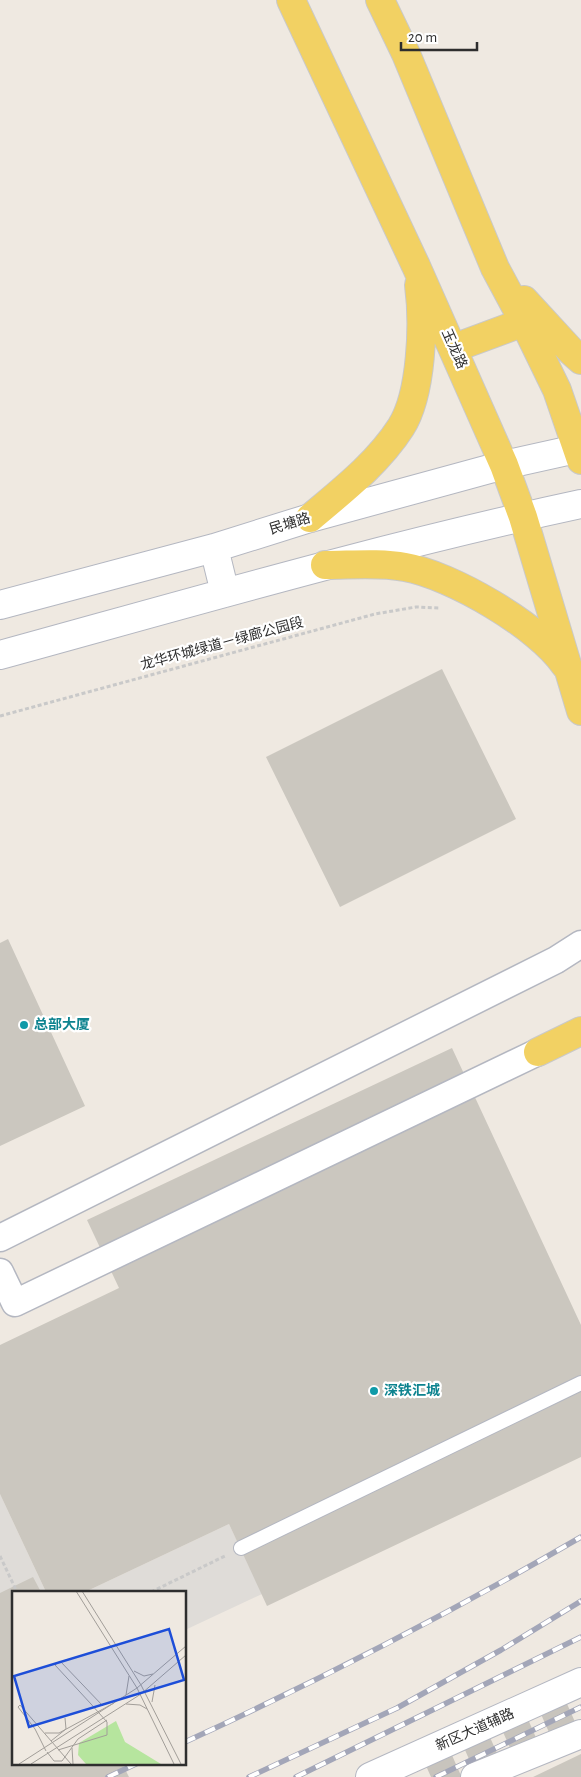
<svg xmlns="http://www.w3.org/2000/svg" width="581" height="1777" viewBox="0 0 581 1777" font-family="'Alegreya Sans','Noto Sans SC',sans-serif">
  <style>
    .plaza { fill: #dfdcd8 }
    .building { fill: #cbc7bf }
    .lines { fill: none; stroke-linecap: round; stroke-linejoin: round }
    .primary-tunnel { stroke: #c8c4bd; stroke-width: 28; stroke-dasharray: 28 14; stroke-linecap: butt }
    .lane-casing { stroke: #b4b7c1; stroke-width: 16 }
    .street-casing { stroke: #b4b7c1; stroke-width: 29 }
    .secondary-casing { stroke: #b4b7c1; stroke-width: 30 }
    .primary-casing { stroke: #c9c9c9; stroke-width: 30 }
    .path { stroke: #c9c9c9; stroke-width: 3; stroke-dasharray: 4 2.5; stroke-linecap: butt }
    .lane { stroke: #fff; stroke-width: 14 }
    .street { stroke: #fff; stroke-width: 26 }
    .secondary { stroke: #fff; stroke-width: 28 }
    .primary { stroke: #f2d163; stroke-width: 28 }
    .rail-casing { stroke: #a3a6b8; stroke-width: 5.5 }
    .rail { stroke: #fff; stroke-width: 4; stroke-dasharray: 11; stroke-linecap: butt }
    .culture-dot { fill: #0f9aa8; stroke: #fff; stroke-width: 2 }
    .labels { text-anchor: middle; dominant-baseline: central; stroke-width: 4.5; stroke-linejoin: round; paint-order: stroke }
    .street-label { font-size: 14px; fill: #2e2e2e; stroke: #fff }
    .culture-label { font-size: 14px; font-weight: bold; fill: #0d838f; stroke: #fff; text-anchor: start }
    .inset-road { fill: none; stroke: #a29e99; stroke-width: 1 }
    .view { fill: #1d4ed8; fill-opacity: 0.15; stroke: #1d4ed8; stroke-width: 2.5 }
    .inset-edge { fill: none; stroke: #2e2e2e; stroke-width: 2.5 }
  </style>
  <rect width="100%" height="100%" fill="#efe9e1"/>
  <!-- plaza -->
  <path class="plaza" d="M0 1494 46 1592H14L0 1718Z
    M229 1524 262 1594 185 1630V1592H85Z"/>
  <!-- building -->
  <path class="building" d="M442 669 516 819 340 907 266 757Z
    M8 939 85 1106 0 1146V943Z
    M452 1048 581 1325V1457L267 1606 229 1524 85 1592H46L0 1494V1345L119 1288 87 1220Z
    M33 1577 41 1592H14V1763H122L129 1777H0V1593Z
    M581 1754V1777H533Z"/>
  <g class="lines">
    <!-- primary-tunnel -->
    <path class="primary-tunnel" d="M431 1777 581 1711"/>
    <!-- lane casing -->
    <g class="lane-casing">
      <path id="lane" d="M241 1548 581 1383"/>
    </g>
    <!-- street casing -->
    <g class="street-casing">
      <path id="street" d="M0 1238 556 960 581 944
        M0 1272 15 1303 538 1052"/>
    </g>
    <!-- secondary casing -->
    <g class="secondary-casing">
      <path id="secondary" d="M214 548 225 593
        M0 605 214 548 310 518 504 465 581 448
        M0 655C193 602 385 546 581 504
        M370 1777 581 1682
        M475 1777 581 1734"/>
    </g>
    <!-- primary casing -->
    <g class="primary-casing">
      <path id="primary" d="M291 0 416 266 504 465 523 517 581 711
        M380 0 406 54 495 268 524 322 557 390 581 460
        M524 300 572 352 581 360
        M454 348 524 322
        M310 518C342 491 378 463 401 427 422 394 424 323 419 285
        M325 565C351 565 379 562 405 567 451 575 539 626 565 665
        M538 1052 581 1031"/>
    </g>
    <!-- path -->
    <path class="path" d="M0 716 375 614 416 607 440 608
      M0 1556 17 1592
      M151 1592 225 1556"/>
    <!-- lane -->
    <use href="#lane" class="lane"/>
    <!-- street -->
    <use href="#street" class="street"/>
    <!-- secondary -->
    <use href="#secondary" class="secondary"/>
    <!-- primary -->
    <use href="#primary" class="primary"/>
    <!-- rail casing -->
    <g class="rail-casing">
      <path id="rail" d="M185 1742C320 1680 452 1612 581 1537
        M108 1777 138 1763
        M249 1777 397 1708 501 1650 581 1601
        M296 1777 581 1637
        M436 1777 581 1707"/>
    </g>
    <!-- rail -->
    <use href="#rail" class="rail"/>
  </g>
  <!-- markers -->
  <g class="culture-dot">
    <circle cx="24" cy="1025" r="5"/>
    <circle cx="374" cy="1391" r="5"/>
  </g>
  <g class="labels">
    <!-- street labels -->
    <g class="street-label">
      <text transform="translate(454 349) rotate(66)">玉龙路</text>
      <text transform="translate(290 524) rotate(-17)">民塘路</text>
      <text transform="translate(222 644) rotate(-15)">龙华环城绿道－绿廊公园段</text>
      <text transform="translate(475 1730) rotate(-24)">新区大道辅路</text>
    </g>
    <!-- culture labels -->
    <g class="culture-label">
      <text x="34" y="1025">总部大厦</text>
      <text x="384" y="1391">深铁汇城</text>
    </g>
  </g>
  <!-- overview -->
  <g transform="translate(12 1591)">
    <rect width="174" height="174" fill="#efe9e1"/>
    <path d="M104 130 113 151 149 173H74L66 164 67 152Z" fill="#b6e59e"/>
    <path class="inset-road" d="M64 0 125 97 162 173M70 0 129 94 169 173M122 80 132 85 141 83M114 104 117 85M140 111 143 94M79 113 43 74 48 70 91 115M114 113 128 114 135 118M8 114 59 173M8 114 6 116 23 138 34 160M33 142H47L102 112M39 150 54 138 53 127M60 157 61 173M46 159 95 144V131L79 113M35 161 42 170H50L66 148 95 129M7 173 125 97 174 55M19 173 129 103 174 64"/>
    <path class="view" d="M157 38 172 89 17 136 2 85Z"/>
    <rect width="174" height="174" class="inset-edge"/>
  </g>
  <!-- scale -->
  <path d="M401 42v8h76v-8" fill="none" stroke="#2e2e2e" stroke-width="2.5"/>
  <text x="408" y="42" font-size="15" fill="#2e2e2e" stroke="#ffffff" stroke-width="4" paint-order="stroke">20 m</text>
</svg>
